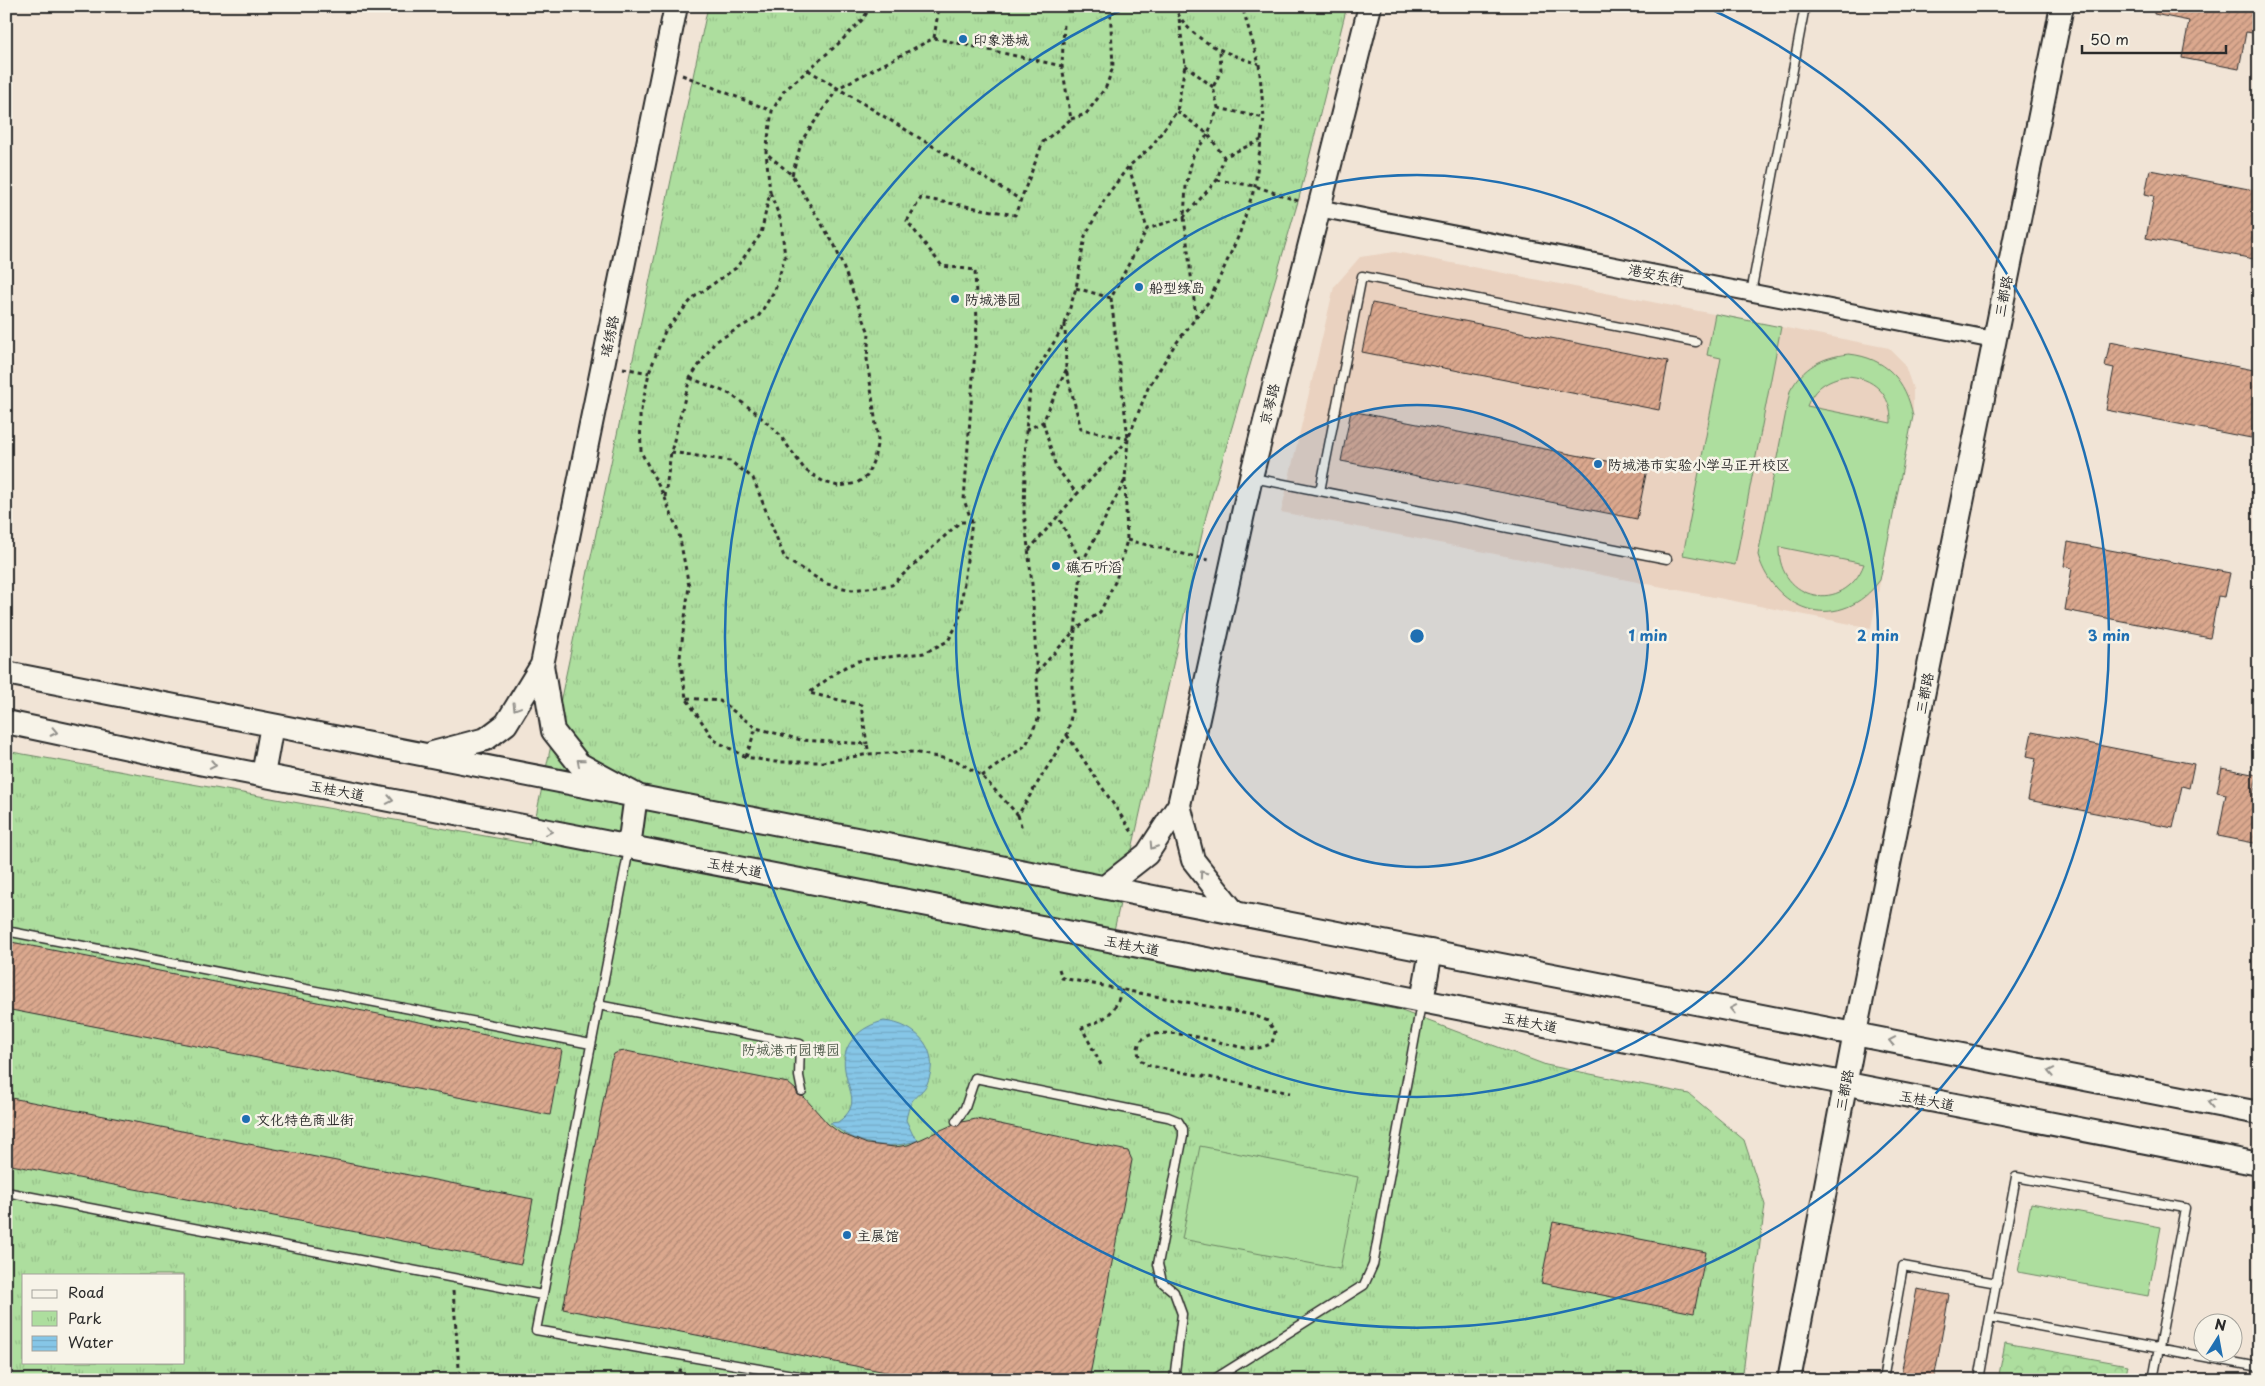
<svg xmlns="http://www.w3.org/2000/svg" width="2265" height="1386" viewBox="0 0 2265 1386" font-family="'Playpen Sans','LXGW WenKai TC',sans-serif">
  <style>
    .built { fill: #ead2c0 }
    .forest { fill: url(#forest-crowns); stroke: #6c8464 }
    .park { fill: url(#park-tufts); stroke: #6c8464; fill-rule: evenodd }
    .pitch { fill: #adde9e; stroke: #6c8464; fill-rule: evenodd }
    .water { fill: url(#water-rules); stroke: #62889c }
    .building { fill: url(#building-hatch); stroke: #2b2b2b }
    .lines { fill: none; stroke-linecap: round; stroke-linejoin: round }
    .lane-casing { stroke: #2b2b2b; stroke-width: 11 }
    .street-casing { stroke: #2b2b2b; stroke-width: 20 }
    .secondary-casing { stroke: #2b2b2b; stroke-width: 26 }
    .path { stroke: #2b2b2b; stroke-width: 3; stroke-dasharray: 4 4; stroke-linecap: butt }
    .lane { stroke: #f7f3e8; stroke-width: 8 }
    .street { stroke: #f7f3e8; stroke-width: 16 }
    .secondary { stroke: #f7f3e8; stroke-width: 22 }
    .oneway { stroke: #918f8a }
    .ring { fill: none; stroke: #1f6fb2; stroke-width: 2.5 }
    .poi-dot { fill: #1f6fb2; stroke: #f7f3e8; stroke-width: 2 }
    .labels { text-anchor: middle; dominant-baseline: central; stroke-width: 5; stroke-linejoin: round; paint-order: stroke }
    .poi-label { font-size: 14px; fill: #2b2b2b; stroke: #f7f3e8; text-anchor: start }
    .street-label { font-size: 14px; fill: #2b2b2b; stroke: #f7f3e8 }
    .park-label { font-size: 14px; fill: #4c5848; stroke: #f7f3e8 }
    .centre { fill: #1f6fb2; stroke: #f7f3e8; stroke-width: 2.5 }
    .ring-label { font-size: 15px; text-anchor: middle; font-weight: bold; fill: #1f6fb2; stroke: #f7f3e8; stroke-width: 5; stroke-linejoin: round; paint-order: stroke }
  </style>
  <defs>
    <pattern id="forest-crowns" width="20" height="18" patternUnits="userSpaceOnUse" patternTransform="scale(1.25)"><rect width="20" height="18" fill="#adde9e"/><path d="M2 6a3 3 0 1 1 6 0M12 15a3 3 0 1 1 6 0" fill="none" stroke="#95bf88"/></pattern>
    <pattern id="park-tufts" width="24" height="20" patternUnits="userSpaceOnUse" patternTransform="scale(1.25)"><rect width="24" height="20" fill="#adde9e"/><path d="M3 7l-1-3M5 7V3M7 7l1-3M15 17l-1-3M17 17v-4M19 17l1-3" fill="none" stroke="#95bf88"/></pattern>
    <pattern id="water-rules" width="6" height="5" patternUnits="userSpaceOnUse" patternTransform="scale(1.25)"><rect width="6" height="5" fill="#86c6e7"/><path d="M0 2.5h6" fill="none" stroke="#74aac6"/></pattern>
    <pattern id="building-hatch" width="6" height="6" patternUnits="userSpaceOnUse" patternTransform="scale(1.25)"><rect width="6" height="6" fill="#dba88e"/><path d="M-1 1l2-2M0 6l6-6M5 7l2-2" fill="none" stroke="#b28974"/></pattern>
  </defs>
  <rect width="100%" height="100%" fill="#f1e4d6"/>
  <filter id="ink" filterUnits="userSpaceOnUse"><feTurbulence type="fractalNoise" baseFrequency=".02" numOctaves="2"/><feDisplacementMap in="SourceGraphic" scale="10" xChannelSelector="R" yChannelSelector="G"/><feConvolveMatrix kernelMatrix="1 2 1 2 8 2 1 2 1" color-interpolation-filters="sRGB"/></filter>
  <g filter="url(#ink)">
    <!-- built -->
    <path class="built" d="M1395 252 1889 348 1904 363 1913 389V416L1871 628 1281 512 1334 287 1360 257Z"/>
    <!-- forest -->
    <path class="forest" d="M2005 1343 2128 1365 2125 1380H1998Z"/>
    <!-- park -->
    <path class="park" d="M708 6H1347L1299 198 1206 516 1109 953 1399 1010 1546 1065 1689 1094 1744 1140 1765 1205 1742 1380H6V751L530 844ZM24 1275H184V1362H24Z"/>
    <!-- pitch -->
    <path class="pitch" d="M1715 314 1781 327 1735 565 1683 555 1721 358 1707 355Z
      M1849 354C1886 358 1906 380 1913 416L1880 580C1842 633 1776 615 1758 555L1790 391C1803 367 1822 357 1849 354ZM1846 376C1873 377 1892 394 1891 423L1807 406C1814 388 1827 379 1846 376ZM1779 547H1780L1864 564C1845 615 1778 601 1779 547Z
      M1200 1146 1358 1177 1340 1269 1182 1239Z
      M2031 1203 2161 1227 2148 1296 2018 1272Z"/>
    <!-- water -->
    <path class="water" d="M884 1021C916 1024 942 1050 927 1084 924 1091 916 1095 912 1101 909 1107 907 1114 906 1120L913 1135 919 1140C886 1151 857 1145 830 1123L838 1122C862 1105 848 1092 845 1070 840 1044 861 1026 884 1021Z"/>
    <!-- building -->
    <path class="building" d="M2154 6H2259V34L2246 32 2239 69 2182 58 2189 21 2154 14Z
      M2150 170 2259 191V260L2146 238 2154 196 2145 194Z
      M1372 303 1668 361 1659 410 1362 352Z
      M2110 342 2259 371V399L2251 438 2106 410 2114 368 2105 366Z
      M1351 411 1647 469 1637 519 1341 461Z
      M2068 542 2230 573 2225 597 2218 596 2210 638 2065 610 2072 568 2064 566Z
      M2032 732 2194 764 2189 788 2182 786 2173 828 2028 800 2036 758 2027 756Z
      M2222 768 2257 775 2253 796 2259 797V844L2218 836 2226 794 2217 792Z
      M6 941 562 1050 550 1115 6 1009Z
      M626 1051 788 1083 796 1090 798 1095 804 1097 828 1124 840 1133 867 1144 895 1147 908 1145 952 1125 958 1126 962 1122 976 1119 1128 1151 1132 1160 1089 1380H927L563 1309 611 1061 614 1054 618 1052Z
      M6 1097 533 1199 521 1264 6 1164Z
      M1553 1222 1706 1252 1694 1313 1541 1283Z
      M1917 1289 1949 1295 1934 1380H1900Z"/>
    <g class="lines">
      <!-- lane casing -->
      <g class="lane-casing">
        <path id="lane" d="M1751 293 1805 6
          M1253 478 1667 559
          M1320 491 1362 276 1696 342
          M629 849 536 1330 822 1380
          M6 931 591 1044
          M598 1005 800 1044 799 1076 802 1091
          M956 1121 965 1108 975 1078 1168 1117 1178 1121 1183 1129V1136L1158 1264 1162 1282 1174 1292 1182 1314 1174 1380
          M6 1192 542 1295
          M1213 1380 1364 1285 1373 1265 1421 1004
          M1883 1380 1903 1266 1997 1283
          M1979 1380 1990 1317
          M2153 1380 2185 1208 2016 1177 1990 1317 2259 1367"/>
      </g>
      <!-- street casing -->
      <g class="street-casing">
        <path id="street" d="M1318 208 1994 340"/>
      </g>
      <!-- secondary casing -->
      <g class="secondary-casing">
        <path id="secondary" d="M542 665 553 731 579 764 636 795 629 847
          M6 673 2259 1113
          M6 722 199 763 2259 1164
          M433 753 486 739 506 724 542 665 676 6
          M263 775 272 725
          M1179 805 1193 860 1234 912
          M1105 887 1147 854 1179 805 1251 477 1370 6
          M1422 1001 1431 951
          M1789 1380 1855 1033 2062 6"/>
      </g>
      <!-- path -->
      <path class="path" d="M871 6 863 19 838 44 784 91 772 111 766 152 770 192 761 234 736 268 693 298 665 331 649 373 640 415 641 452 665 498 679 534 689 586 680 657 686 698 714 740 746 757 775 762H823L869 754 913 752 957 761 982 776 1018 815 1067 735 1072 712V659L1075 630 1100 612 1116 580 1127 540 1125 479 1128 439 1148 388 1174 346 1209 301 1239 235 1255 186 1264 118 1259 64 1242 6
        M1174 6C1189 41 1225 53 1259 64
        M934 38 1062 66
        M1185 65 1213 87
        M808 70 1021 200
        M682 75 772 111
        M1218 108 1264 118
        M1177 111 1208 134 1224 157 1261 140
        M1071 119 1086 114 1106 87 1113 67 1110 6
        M1129 167 1147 229
        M792 175 802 140 838 88 934 38 939 6
        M1217 180 1255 186 1301 202
        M1076 288 1111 298 1147 229 1184 217 1217 180 1224 157
        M1111 298 1128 438
        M1196 317 1184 217 1186 186 1193 156 1208 134 1218 108 1213 87 1221 71 1220 51
        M1065 324 1066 370 1081 429 1128 439
        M623 368 649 373
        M690 378 730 394 754 411 779 434 805 470 824 482 838 486 847 485 857 483 867 476 874 459 878 440 867 359 869 333 835 246 792 175 766 153
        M1043 422 1056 467 1077 494 1128 440
        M1026 430 1043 422 1066 370
        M671 452 730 461 753 478 785 559 827 584 852 590 892 585 960 522H972L959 621 948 641 924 653 861 660 841 669 809 693 861 705 867 744
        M665 497 671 452 690 378 715 342 758 317 775 290 785 257 781 221 770 192
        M972 522 964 500 977 323 975 270 942 266 907 221 921 198 1015 215 1043 142 1071 119 1062 66 1064 23
        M1127 540 1212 561
        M1029 550 1077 494
        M1082 563 1125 480
        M1037 672 1075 630 1082 564 1058 516
        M687 698 720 701 756 728 801 740 867 744 869 754
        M1067 735 1134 835
        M746 757 756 728
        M982 776 1026 745 1039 717 1032 584 1024 512 1026 430 1031 380 1065 324 1076 288 1085 236 1106 197 1128 167 1151 147 1177 111 1185 65 1179 18
        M1018 815 1022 829
        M1059 969 1062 978 1253 1015 1268 1021 1275 1032 1272 1043C1263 1048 1256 1049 1246 1048 1227 1046 1141 1015 1138 1049 1138 1057 1141 1061 1146 1065L1290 1093
        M1101 1065 1082 1028C1106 1019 1115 1014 1122 989
        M453 1291 460 1380
        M677 1380 681 1368"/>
      <!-- lane -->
      <use href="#lane" class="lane"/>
      <!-- street -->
      <use href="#street" class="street"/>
      <!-- secondary -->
      <use href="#secondary" class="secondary"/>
    </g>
    <!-- one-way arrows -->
    <defs><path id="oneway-chevron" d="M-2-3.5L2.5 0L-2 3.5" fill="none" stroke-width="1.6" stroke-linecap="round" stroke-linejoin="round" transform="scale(1.25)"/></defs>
    <g class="oneway">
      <use href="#oneway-chevron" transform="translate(516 707) rotate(121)"/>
      <use href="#oneway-chevron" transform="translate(54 732) rotate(12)"/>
      <use href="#oneway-chevron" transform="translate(580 762) rotate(-139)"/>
      <use href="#oneway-chevron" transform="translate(213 765) rotate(11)"/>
      <use href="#oneway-chevron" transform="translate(390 800) rotate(11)"/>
      <use href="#oneway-chevron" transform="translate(549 831) rotate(11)"/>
      <use href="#oneway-chevron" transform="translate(1153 846) rotate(123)"/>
      <use href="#oneway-chevron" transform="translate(1203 874) rotate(-126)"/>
      <use href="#oneway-chevron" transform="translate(1733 1009) rotate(-169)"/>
      <use href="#oneway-chevron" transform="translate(1892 1041) rotate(-169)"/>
      <use href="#oneway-chevron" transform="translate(2051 1072) rotate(-169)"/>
      <use href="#oneway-chevron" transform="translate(2211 1103) rotate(-169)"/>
    </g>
  </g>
  <!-- distance rings -->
  <circle cx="1417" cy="636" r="231" fill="#1f6fb2" fill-opacity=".12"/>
  <g class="ring">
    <circle cx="1417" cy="636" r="231"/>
    <circle cx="1417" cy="636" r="461"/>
    <path d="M1704 6A692 692 0 1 1 1130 6"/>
  </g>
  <!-- markers -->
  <g class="poi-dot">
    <circle cx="963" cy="39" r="5"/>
    <circle cx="1139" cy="287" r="5"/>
    <circle cx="955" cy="299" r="5"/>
    <circle cx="1598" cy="464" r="5"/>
    <circle cx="1056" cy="566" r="5"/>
    <circle cx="246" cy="1119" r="5"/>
    <circle cx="847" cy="1235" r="5"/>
  </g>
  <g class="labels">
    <!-- poi labels -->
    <g class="poi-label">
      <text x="973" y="39">印象港城</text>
      <text x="1149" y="287">船型绿岛</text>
      <text x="965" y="299">防城港园</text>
      <text x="1608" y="464">防城港市实验小学马正开校区</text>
      <text x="1066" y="566">礁石听滔</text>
      <text x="256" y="1119">文化特色商业街</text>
      <text x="857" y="1235">主展馆</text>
    </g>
    <!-- street labels -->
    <g class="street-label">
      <text transform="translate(1656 274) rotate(11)">港安东街</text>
      <text transform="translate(2003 296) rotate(-79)">三都路</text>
      <text transform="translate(609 336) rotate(-78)">瑶绣路</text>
      <text transform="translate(1269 404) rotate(-76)">京琴路</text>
      <text transform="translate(1924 693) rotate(-79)">三都路</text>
      <text transform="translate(337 790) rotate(11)">玉桂大道</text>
      <text transform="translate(735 867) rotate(11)">玉桂大道</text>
      <text transform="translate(1132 945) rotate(11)">玉桂大道</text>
      <text transform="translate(1530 1022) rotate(11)">玉桂大道</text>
      <text transform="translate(1844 1090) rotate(-79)">三都路</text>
      <text transform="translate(1927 1100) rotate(11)">玉桂大道</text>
    </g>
    <!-- park labels -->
    <g class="park-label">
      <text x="791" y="1049">防城港市园博园</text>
    </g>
  </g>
  <circle cx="1417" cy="636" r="8" class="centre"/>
  <g class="ring-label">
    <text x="1648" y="641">1 min</text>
    <text x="1878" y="641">2 min</text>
    <text x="2109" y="641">3 min</text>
  </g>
  <!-- margin -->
  <rect width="2265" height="1386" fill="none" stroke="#f7f3e8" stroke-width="25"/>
  <rect x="12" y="12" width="2240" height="1361" fill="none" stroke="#2b2b2b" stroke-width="2" filter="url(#ink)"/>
  <!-- legend -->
  <rect x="22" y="1274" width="162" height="90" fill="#f7f3e8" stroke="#a5a39c"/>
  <rect x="32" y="1290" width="25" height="8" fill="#f7f3e8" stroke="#a5a39c"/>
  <text x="68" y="1298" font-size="15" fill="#2b2b2b">Road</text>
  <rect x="32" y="1311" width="25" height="15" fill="url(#park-tufts)" stroke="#a5a39c"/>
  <text x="68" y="1324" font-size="15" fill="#2b2b2b">Park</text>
  <rect x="32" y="1336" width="25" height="15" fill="url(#water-rules)" stroke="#a5a39c"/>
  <text x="68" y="1348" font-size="15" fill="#2b2b2b">Water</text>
  <!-- north arrow -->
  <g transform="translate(2218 1338) rotate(11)"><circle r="24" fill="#f7f3e8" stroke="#a5a39c"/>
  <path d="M0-4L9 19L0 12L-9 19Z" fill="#1f6fb2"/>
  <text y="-8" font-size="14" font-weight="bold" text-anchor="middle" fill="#2b2b2b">N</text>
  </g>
  <!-- scale -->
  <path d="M2082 45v8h144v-8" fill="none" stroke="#2b2b2b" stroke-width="2.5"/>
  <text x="2090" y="45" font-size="15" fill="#2b2b2b" stroke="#f7f3e8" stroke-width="4" paint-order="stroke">50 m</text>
</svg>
